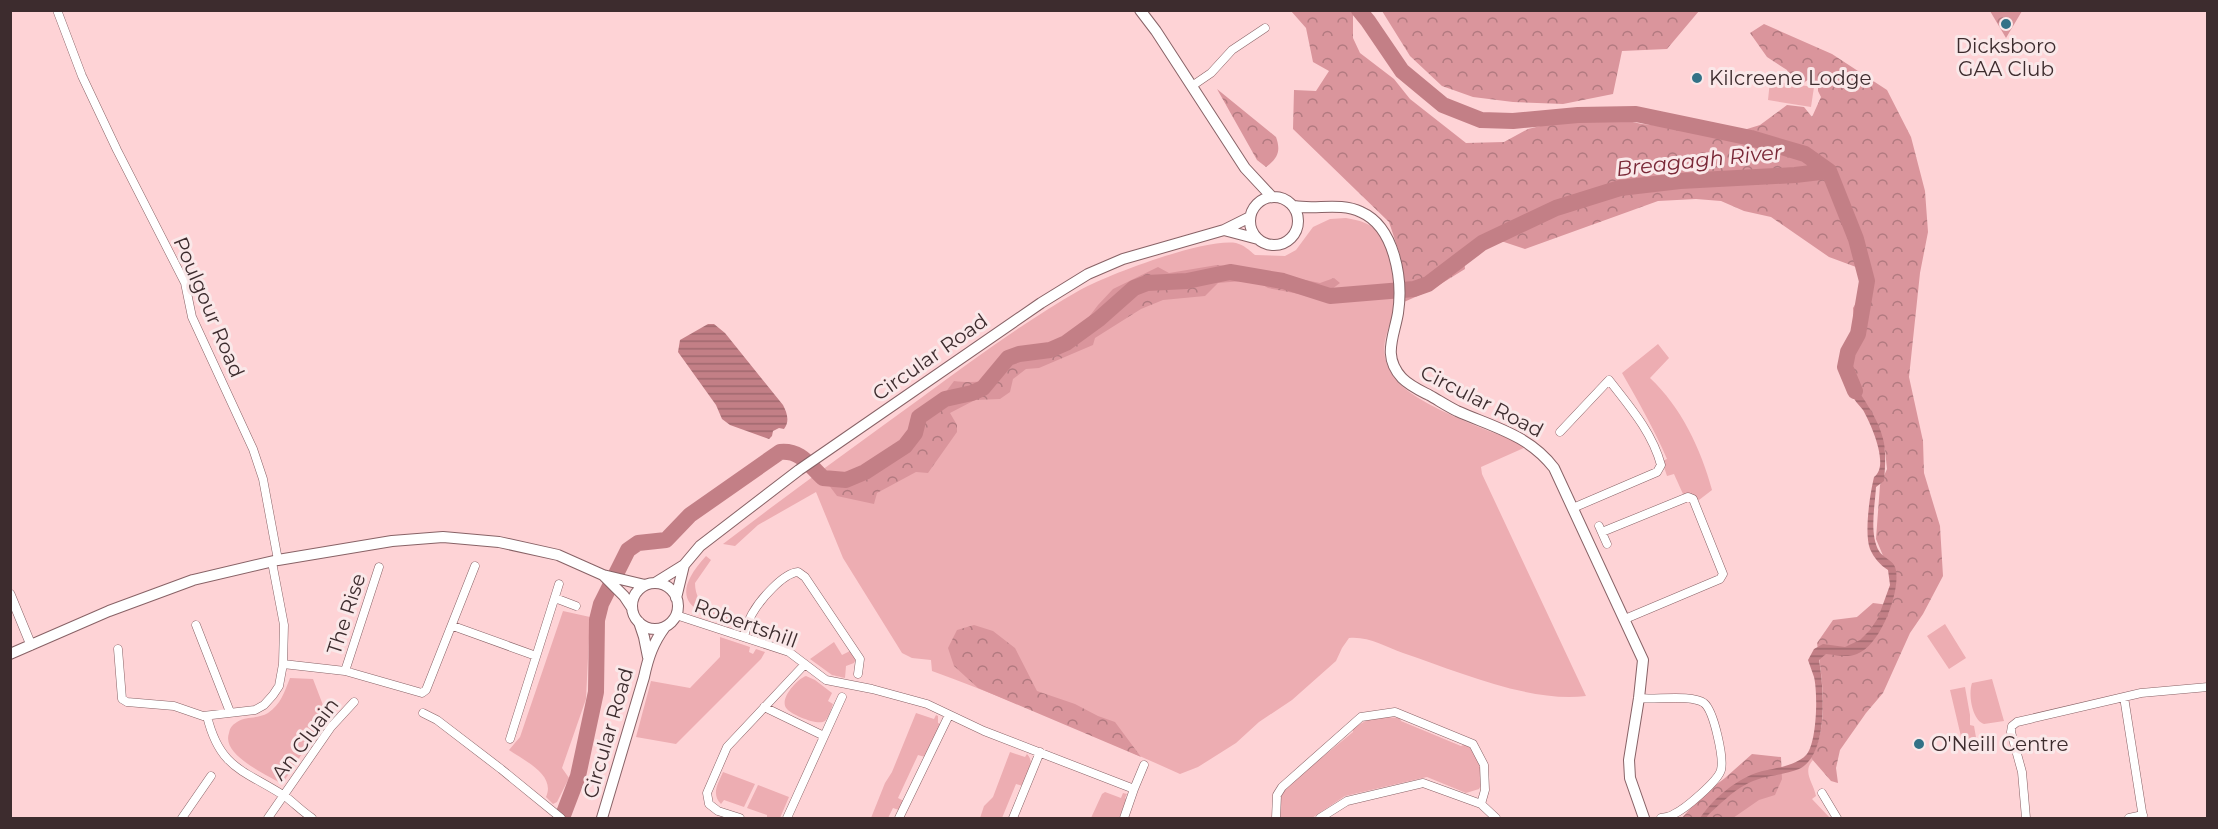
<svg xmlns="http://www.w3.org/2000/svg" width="2218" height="829" viewBox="0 0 2218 829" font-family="Montserrat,sans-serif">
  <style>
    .green { fill: #edadb2 }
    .forest { fill: url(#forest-crowns) }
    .water { fill: url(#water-rules) }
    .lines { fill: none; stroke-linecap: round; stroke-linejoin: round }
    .river { stroke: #c37f86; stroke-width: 16 }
    .minor-casing { stroke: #886266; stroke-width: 9 }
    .tertiary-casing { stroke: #886266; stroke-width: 10 }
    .secondary-casing { stroke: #886266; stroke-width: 12 }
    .minor { stroke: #fff; stroke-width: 8 }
    .tertiary { stroke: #fff; stroke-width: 9 }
    .secondary { stroke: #fff; stroke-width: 10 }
    .poi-dot { fill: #337287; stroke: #fae8e9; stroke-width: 2 }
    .labels { text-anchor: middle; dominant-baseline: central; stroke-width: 6; stroke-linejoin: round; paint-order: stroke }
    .poi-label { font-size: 20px; fill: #3d2c2e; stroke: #fae8e9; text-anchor: start }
    .street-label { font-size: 20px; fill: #3d2c2e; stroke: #fae8e9 }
    .water-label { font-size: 21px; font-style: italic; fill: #7a2837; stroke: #fae8e9 }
  </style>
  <defs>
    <pattern id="forest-crowns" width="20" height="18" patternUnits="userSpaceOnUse" patternTransform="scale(1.5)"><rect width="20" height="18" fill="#da959c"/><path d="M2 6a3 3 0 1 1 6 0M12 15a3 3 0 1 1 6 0" fill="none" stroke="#b27a80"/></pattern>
    <pattern id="water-rules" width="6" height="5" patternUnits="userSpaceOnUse" patternTransform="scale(1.5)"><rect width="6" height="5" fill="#c37f86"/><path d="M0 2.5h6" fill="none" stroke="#a0686e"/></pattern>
  </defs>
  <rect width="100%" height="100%" fill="#fed3d6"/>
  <!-- green -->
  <path class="green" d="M1770 81 1814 87 1811 107 1768 100Z
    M1346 218C1378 223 1385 235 1392 266 1394 277 1396 291 1395 302 1392 331 1373 346 1394 377 1412 405 1496 433 1528 446L1481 467 1482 474 1586 696C1529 703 1457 671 1403 653 1386 647 1368 636 1349 638L1342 648 1336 661 1292 700 1259 722 1236 743 1198 767 1180 774C1098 737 1016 702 932 671L931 660 912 658 902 653 843 558 816 492 758 525 735 546 723 544C788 494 855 446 921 398 973 360 1024 322 1080 290 1109 274 1205 238 1236 243 1244 245 1249 250 1255 255L1285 256 1296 250 1313 227 1330 219Z
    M1658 344 1669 358 1650 378C1681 407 1701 449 1712 490L1699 500 1683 494 1674 474 1667 476 1662 461 1667 459C1654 429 1638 401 1622 373Z
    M706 556 711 560 695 583C695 610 720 614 741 622L736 626C692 612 666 600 706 556Z
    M563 611 590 617 586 699 562 768 569 778 557 802 553 804 546 797C556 775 525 761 509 750L520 737Z
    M1945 624 1966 658 1949 669 1927 636Z
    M720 637 750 647 749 652 753 654 756 649 765 652 761 659 676 744 636 737 651 681 690 688 720 657Z
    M834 642 842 655 850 651 856 659 854 663 846 666 845 678 832 675 810 659Z
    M806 676 815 680 832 693 828 701 833 704C831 709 829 717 825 721 818 726 792 715 787 709 778 700 797 679 806 676Z
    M290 678 313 679 326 713 325 719 282 784C266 774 221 755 229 733 230 728 232 725 237 722 246 716 258 719 268 713 281 704 284 693 290 678Z
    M1992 679 2004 721 1984 724C1972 720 1968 694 1972 683Z
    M1965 687 1970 715V725L1974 726 1977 743 1963 745 1950 690Z
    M916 713 934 719 936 715 938 716V723L941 724 925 757 918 755 898 798 904 801 899 810 893 808 888 818H871L885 783 892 772Z
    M1384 717 1400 718 1401 721 1461 746 1466 744C1477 754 1488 775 1479 789L1466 793 1427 777 1345 796 1312 818H1277L1280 799 1287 786 1353 732V728L1369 719Z
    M1010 752 1025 757 1027 754C1036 763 1027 775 1023 786L1016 784 1002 818H980L984 806 993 797Z
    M1811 758 1813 760C1802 772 1813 782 1816 796L1812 799 1830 818H1706L1769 776 1801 768Z
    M723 772 755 784 744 807 724 800 721 804C711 794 718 784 723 772Z
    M758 785 789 797 780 818H767V815L747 808Z
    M1105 792 1121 798 1123 793 1127 794 1125 798 1127 799 1119 818H1091L1102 794Z"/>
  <!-- forest -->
  <path class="forest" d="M1291 11H1353V38L1360 53 1394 79 1410 99 1466 143 1504 142 1528 129 1561 121 1618 119 1642 124 1734 133 1760 125 1787 105 1804 107 1812 117 1821 97 1818 91V84L1810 83 1809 79 1802 84 1793 83 1787 70 1767 57 1750 33 1764 24 1832 54 1887 90 1911 137 1925 191 1928 232 1920 273 1909 377 1923 441 1924 473 1940 526 1943 576 1923 614 1910 633 1883 693 1866 713 1840 750 1836 768 1838 783 1831 781 1811 758C1830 725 1822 679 1817 643L1833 620 1857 617 1873 603 1889 605 1896 573 1884 558 1876 539 1880 485 1887 469 1885 450 1870 416 1854 390 1847 365 1854 335 1853 308 1868 283 1856 267 1829 257 1771 217 1744 211 1721 201 1696 199 1658 201 1525 249 1504 242 1479 239 1464 257 1465 269 1431 290 1404 302 1400 255 1389 222 1293 129 1294 90 1316 91 1329 71 1313 62 1306 28Z
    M1382 11H1699L1667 49 1622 51 1613 94 1563 104 1513 102 1473 97 1442 86 1410 56Z
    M1990 11H2022L2006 38Z
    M1217 89 1276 137C1281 151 1278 158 1266 167L1257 160Z
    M1217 265 1256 270 1320 283 1334 278 1340 283 1320 298 1268 288 1255 280 1218 283 1205 296 1163 300 1141 309 1095 338 1093 345 1039 368 1026 369 1013 379 1010 392 1000 399 975 400 950 413 957 425V432L928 473 916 472 877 493 874 504 837 496 828 484 857 479 894 457 917 437 930 413 954 381C968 383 981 381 995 382L1016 351 1021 349 1056 354 1076 342 1082 326 1098 305 1113 289 1158 267 1169 273Z
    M974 625 993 631 1015 648 1037 691 1075 704 1098 716 1115 722 1141 757 978 688 954 666 948 648 957 630Z
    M1752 754 1781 757 1782 779 1775 795 1759 800 1733 818H1682L1700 797 1725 778Z"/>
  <!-- water -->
  <path class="water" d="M708 324H714L725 333 783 405C787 413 790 421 784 429L779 428 773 431 772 436 769 439 730 425 722 419 716 405 678 352 680 340Z
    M1843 371H1847C1859 395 1879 416 1884 443 1886 455 1885 470 1884 481L1876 487C1875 506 1869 534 1879 551 1884 559 1895 560 1896 571 1900 593 1880 646 1857 654 1846 658 1837 655 1826 654L1819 660C1824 688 1829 755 1799 769 1782 776 1761 775 1745 785 1732 792 1720 804 1709 814L1706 818H1700C1713 799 1734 781 1756 773 1772 768 1796 767 1807 754 1817 741 1818 693 1814 677 1812 671 1810 666 1808 660L1814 649 1823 644 1845 647 1860 640 1870 630 1878 618 1890 585 1888 570C1880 565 1874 558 1870 549 1864 533 1870 494 1874 477 1890 466 1871 424 1863 410 1859 405 1854 400 1851 394 1848 388 1846 379 1843 371Z"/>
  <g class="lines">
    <!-- river -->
    <path class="river" d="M1359 10 1368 21 1402 71 1443 105 1481 120 1513 121 1578 115 1636 114 1751 138 1805 154 1829 171 1856 239 1867 281 1858 334 1848 352 1845 367 1855 391
      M562 818 578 776 596 692 597 620 601 604 628 550 638 543 666 540 690 515 780 452C801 450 809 465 823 478L846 480 865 472 905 446 915 433 919 417 945 399 972 393 983 388 1008 358 1019 354 1050 350 1066 343 1099 319 1134 288 1147 283 1187 281 1230 272 1283 281 1330 296 1414 289 1428 284 1482 243 1556 208 1620 188 1680 181 1795 175 1829 171"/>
    <!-- minor casing -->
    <g class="minor-casing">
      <path id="minor" d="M57 10 82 76 117 150 185 283 192 317 253 449 263 479 278 560
        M1192 86 1211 73 1232 50 1265 28
        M1560 432 1609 380C1630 407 1652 432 1661 465L1657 472 1573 508
        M1599 526 1607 544
        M1602 532 1688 497 1693 499 1723 574 1720 579 1625 619
        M272 562 284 625 283 664 345 671 422 693 426 690 475 566
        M555 598 576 606
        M676 615 789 652 826 680 872 689 927 704 984 731 1134 789 1124 818
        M196 625 230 712
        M453 626 536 656
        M744 637C746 629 748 621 752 614 760 600 783 573 798 572L805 577 860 659 858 674
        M118 649 122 699 127 702 174 706 203 716 255 710 264 705 273 695 279 686 283 664
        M345 671 379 567
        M2124 697 2143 818
        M1639 698C1655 700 1692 694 1704 703 1714 711 1724 758 1721 770 1718 781 1685 809 1674 814 1670 817 1666 817 1661 818
        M764 707 824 736
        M423 713 437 720 501 769 561 818
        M207 716C220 770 245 770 286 797 295 804 303 812 312 818
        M510 739 559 584
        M1134 789 1144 765
        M1822 793 1837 818
        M1481 804 1496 818
        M182 818 211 776
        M268 818 331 727 354 702
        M740 818 718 811 709 804 707 793 727 747 805 664
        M787 818 842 697
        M899 818 949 715
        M1013 818 1040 752
        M1276 818 1277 795 1282 787 1361 717 1395 712 1473 744 1484 765 1485 790 1481 804 1423 783 1347 801 1320 818
        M2026 818 2022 772 2011 732 2012 726 2017 722 2141 693 2208 687
        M2129 818 2143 815"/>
    </g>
    <!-- tertiary casing -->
    <g class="tertiary-casing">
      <path id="tertiary" d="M10 594 31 645"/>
    </g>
    <!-- secondary casing -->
    <g class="secondary-casing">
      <path id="secondary" d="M1140 10 1156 31 1245 168 1272 197
        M1250 221a24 24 0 1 1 48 0a24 24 0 1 1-48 0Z
        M1294 206C1316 210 1340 202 1361 212 1395 227 1403 280 1398 313 1394 337 1382 356 1402 378 1410 386 1419 390 1429 395 1438 400 1447 406 1457 411 1493 427 1529 435 1554 468L1643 660 1639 698 1629 760 1630 778 1644 818
        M1224 230 1258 239
        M603 575 624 596 632 608
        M655 583 684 565 700 546 799 470 1041 303 1088 274 1123 259 1224 230 1250 217
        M632 606a23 23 0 1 1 46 0a23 23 0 1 1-46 0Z
        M676 598 684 565
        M639 622 644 637 648 657
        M10 654 109 611 193 580 278 560 392 541 443 537 499 542 558 555 603 575 645 585
        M602 818 644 677C648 658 653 643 665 627"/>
    </g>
    <!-- minor -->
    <use href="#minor" class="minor"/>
    <!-- tertiary -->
    <use href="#tertiary" class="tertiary"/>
    <!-- secondary -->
    <use href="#secondary" class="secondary"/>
  </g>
  <!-- markers -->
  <g class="poi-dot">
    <circle cx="2006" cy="24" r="6"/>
    <circle cx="1697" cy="78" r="6"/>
    <circle cx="1919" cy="744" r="6"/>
  </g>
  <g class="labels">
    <!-- poi labels -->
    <g class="poi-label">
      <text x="2006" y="46" text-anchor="middle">Dicksboro<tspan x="2006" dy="23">GAA Club</tspan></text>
      <text x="1709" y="78">Kilcreene Lodge</text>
      <text x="1931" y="744">O'Neill Centre</text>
    </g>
    <!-- street labels -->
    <g class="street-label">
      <text transform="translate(209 307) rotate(67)">Poulgour Road</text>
      <text transform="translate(930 357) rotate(-35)">Circular Road</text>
      <text transform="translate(1482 401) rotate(27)">Circular Road</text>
      <text transform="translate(346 614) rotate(-72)">The Rise</text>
      <text transform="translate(746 623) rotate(20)">Robertshill</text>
      <text transform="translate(608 733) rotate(-74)">Circular Road</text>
      <text transform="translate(305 739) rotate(-53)">An Cluain</text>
    </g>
    <!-- water labels -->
    <g class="water-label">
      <text transform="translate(1699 160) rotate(-6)">Breagagh River</text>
    </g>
  </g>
  <!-- border -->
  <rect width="2218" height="829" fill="none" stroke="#3d2c2e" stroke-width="24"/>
</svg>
